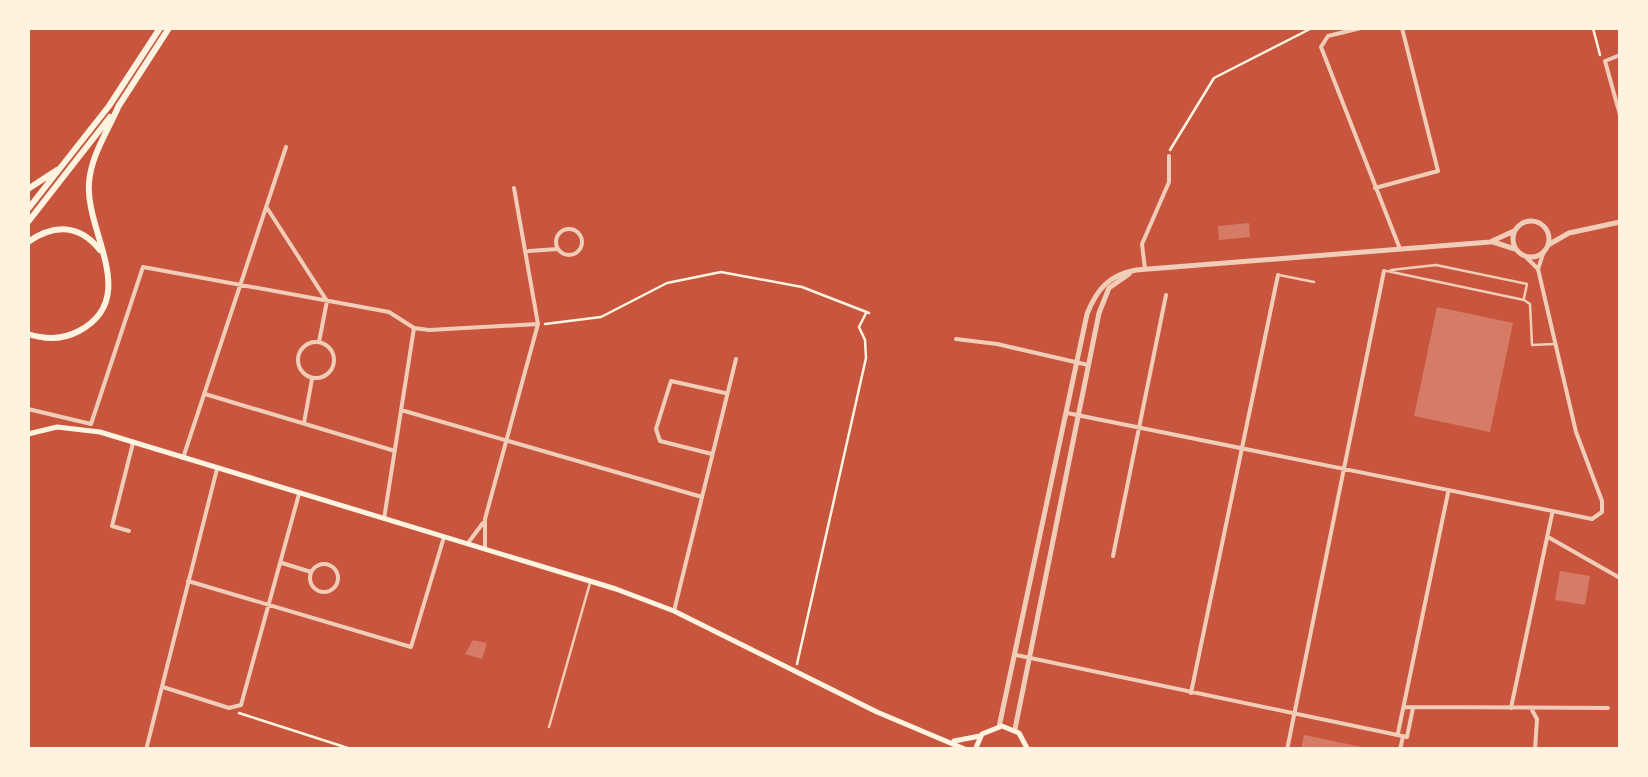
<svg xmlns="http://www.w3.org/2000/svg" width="1648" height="777" viewBox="0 0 1648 777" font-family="Signika,sans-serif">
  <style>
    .building { fill: #d67c66 }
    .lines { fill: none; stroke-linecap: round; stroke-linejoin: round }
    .path { stroke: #fff3e0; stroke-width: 2.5 }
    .service { stroke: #f1ccb7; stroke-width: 2.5 }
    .minor { stroke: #f1ccb7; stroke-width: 4 }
    .tertiary { stroke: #f1ccb7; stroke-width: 5 }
    .secondary { stroke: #fff3e0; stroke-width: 5 }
    .trunk { stroke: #fff3e0; stroke-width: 6 }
  </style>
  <rect width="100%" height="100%" fill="#c8553d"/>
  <!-- building -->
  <path class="building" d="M1249 223 1250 237 1219 240 1218 226Z
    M1437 307 1513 323 1490 432 1414 416Z
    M1560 571 1590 576 1585 605 1555 600Z
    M473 640 487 643 482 659 465 654Z
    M1304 735 1367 748V750H1301Z"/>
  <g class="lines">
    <!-- path -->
    <path class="path" d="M1593 28 1600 55
      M1170 150 1214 78 1312 28
      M545 324 601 317 667 283 721 272 802 287 869 313
      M797 664 866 358 865 340 859 327 866 313
      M239 713 354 750"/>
    <!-- service -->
    <path class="service" d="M1391 270 1436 265 1527 284 1524 298
      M1387 271 1524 300 1530 304 1532 345 1554 344
      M1279 275 1314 282
      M549 727 590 583"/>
    <!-- minor -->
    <path class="minor" d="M1361 28 1328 36 1321 47 1400 249
      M1620 55 1605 61 1620 115
      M1375 188 1438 171 1402 28
      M267 208 327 301 319 342
      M556 242a13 13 0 1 1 26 0a13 13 0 1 1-26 0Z
      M529 251 558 249
      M1145 269 1142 244 1169 182V156
      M1538 269 1544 251
      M956 339 997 344 1088 365
      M298 360a18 18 0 1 1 36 0a18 18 0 1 1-36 0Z
      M205 394 395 451
      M28 409 91 424 143 267 389 312 414 328 429 330 538 324
      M401 410 702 497
      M1067 413 1592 519 1602 512V501L1576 432 1538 269 1526 257
      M304 423 312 379
      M712 454 660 441 656 429 671 381 725 393
      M183 458 286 147
      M384 519 414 328
      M129 531 112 526 133 443
      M1548 537 1620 578
      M468 543 483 523
      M485 548V519L538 324 514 188
      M1113 556 1166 295
      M282 563 311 572
      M310 578a14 14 0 1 1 28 0a14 14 0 1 1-28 0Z
      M188 581 411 647 444 537
      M674 611 736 359
      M1016 655 1407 737 1413 708
      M163 687 229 708 241 705 299 494
      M1191 693 1278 275
      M1404 707 1608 708
      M1511 708 1552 514
      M1532 710 1537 719 1535 750
      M1398 733 1448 493
      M146 750 217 469
      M1287 750 1384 271
      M1400 750 1403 736"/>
    <!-- tertiary -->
    <path class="tertiary" d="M1513 239a18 18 0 1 1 36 0a18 18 0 1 1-36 0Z
      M1493 242 1515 249
      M1548 245 1569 233 1620 222
      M999 727 1087 314C1097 289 1109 275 1136 270L1490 242 1514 231
      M1015 729 1099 313 1109 288 1129 274"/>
    <!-- secondary -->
    <path class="secondary" d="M28 434 57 427 100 432 616 589 674 611 877 712 967 750
      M954 741 980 736
      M975 750 982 734 1002 726 1019 733 1028 750"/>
    <!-- trunk -->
    <path class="trunk" d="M118 107 169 28
      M28 189 57 170
      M28 209 109 106 160 28
      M28 222 110 117
      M28 242C54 224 79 224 100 250
      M28 334C46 340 62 340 79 331 141 298 85 232 89 183 91 155 108 131 119 105"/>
  </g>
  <!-- border -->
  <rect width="1648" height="777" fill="none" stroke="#fff3e0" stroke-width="60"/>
</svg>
